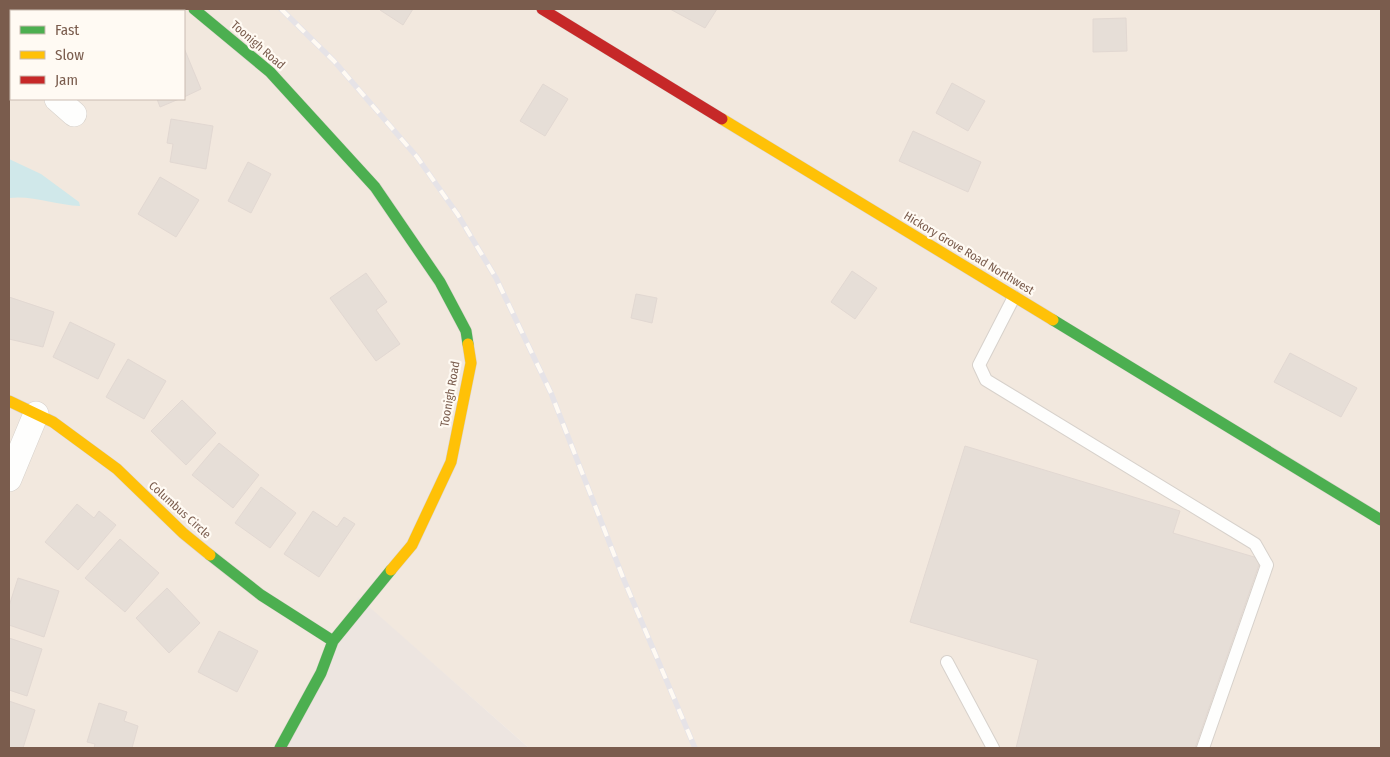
<svg xmlns="http://www.w3.org/2000/svg" width="1390" height="757" viewBox="0 0 1390 757" font-family="'Fira Sans Condensed',sans-serif">
  <style>
    .residential { fill: #f2e8de; fill-rule: evenodd }
    .industrial { fill: #ede5e0 }
    .water { fill: #d0e8ea }
    .building { fill: #e6ded7; stroke: #e2d8d2 }
    .lines { fill: none; stroke-linecap: round; stroke-linejoin: round }
    .lane-casing { stroke: #d7d1cb; stroke-width: 14 }
    .street-casing { stroke: #d7d1cb; stroke-width: 26 }
    .fast-casing { stroke: #d9d2cb; stroke-width: 12 }
    .slow-casing { stroke: #d9d2cb; stroke-width: 12 }
    .jam-casing { stroke: #d9d2cb; stroke-width: 12 }
    .lane { stroke: #fefefd; stroke-width: 12 }
    .street { stroke: #fefefd; stroke-width: 25 }
    .fast { stroke: #4caf50; stroke-width: 11 }
    .slow { stroke: #ffc107; stroke-width: 11 }
    .jam { stroke: #c62828; stroke-width: 11 }
    .rail-casing { stroke: #e6e3e7; stroke-width: 5.5 }
    .rail { stroke: #fffaf3; stroke-width: 4; stroke-dasharray: 11; stroke-linecap: butt }
    .labels { text-anchor: middle; dominant-baseline: central; stroke-width: 4.5; stroke-linejoin: round; paint-order: stroke }
    .street-label { font-size: 12px; fill: #7a5c4d; stroke: #fffaf3 }
  </style>
  <rect width="100%" height="100%" fill="#f9f5f0"/>
  <!-- residential -->
  <path class="residential" d="M9 9H1381V748H529L358 598 286 748H9ZM11 11H184V99H11Z"/>
  <!-- industrial -->
  <path class="industrial" d="M358 597 529 748H286Z"/>
  <!-- water -->
  <path class="water" d="M9 159 41 174 79 202 80 206C56 205 32 195 9 198Z"/>
  <!-- building -->
  <path class="building" d="M32 9H79L78 11H31Z
    M98 9H125L129 11H96Z
    M381 9H413L403 25 380 10Z
    M670 9H717L705 28Z
    M1126 18 1127 51 1093 52V19Z
    M184 48 201 89 184 97Z
    M952 83 985 101 968 131 936 113Z
    M543 84 568 99 545 136 520 121Z
    M157 99H179L160 107Z
    M171 119 213 126 206 169 170 162 173 144 167 143Z
    M913 131 981 162 968 192 899 161Z
    M248 162 271 174 251 213 228 201Z
    M160 177 199 200 176 237 138 214Z
    M852 271 877 288 855 319 831 302Z
    M366 273 387 302 376 310 400 344 376 361 330 298Z
    M636 294 657 298 652 323 631 318Z
    M9 297 54 312 43 347 9 339Z
    M70 322 115 344 98 379 53 357Z
    M1290 353 1357 388 1341 417 1274 382Z
    M128 359 166 381 144 419 106 397Z
    M182 400 216 433 186 465 151 431Z
    M219 443 259 475 233 508 192 475Z
    M965 446 1180 511 1173 533 1261 559 1195 748H1016L1038 660 910 622Z
    M261 487 296 513 270 548 235 523Z
    M77 504 94 518 99 511 116 525 78 570 45 542Z
    M313 511 337 527 344 517 355 524 319 577 284 554Z
    M120 539 159 573 125 612 85 578Z
    M18 578 59 591 44 637 9 625V606Z
    M167 588 200 623 169 653 136 618Z
    M219 631 258 651 237 692 198 672Z
    M9 638 42 649 27 696 9 690Z
    M9 701 35 710 23 748H9Z
    M99 703 127 712 124 721 138 726 132 748H94L95 744 87 742Z"/>
  <g class="lines">
    <!-- lane casing -->
    <g class="lane-casing">
      <path id="lane" d="M1014 297 979 365 986 380 1255 544 1267 565 1203 748
        M947 662 993 748"/>
    </g>
    <!-- street casing -->
    <g class="street-casing">
      <path id="street" d="M9 63 11 65
        M57 99 74 114
        M9 479 36 414"/>
    </g>
    <!-- fast casing -->
    <g class="fast-casing">
      <path id="fast" d="M194 9 270 72 375 187 440 282 466 331 468 344
        M1053 320 1381 520
        M210 555 261 595 333 641
        M280 748 321 673 333 641 391 570"/>
    </g>
    <!-- slow casing -->
    <g class="slow-casing">
      <path id="slow" d="M722 119 1053 320
        M9 401 53 422 117 469 183 533 210 555
        M391 570 412 545 451 462 471 363 468 344"/>
    </g>
    <!-- jam casing -->
    <g class="jam-casing">
      <path id="jam" d="M542 9 722 119"/>
    </g>
    <!-- lane -->
    <use href="#lane" class="lane"/>
    <!-- street -->
    <use href="#street" class="street"/>
    <!-- fast -->
    <use href="#fast" class="fast"/>
    <!-- slow -->
    <use href="#slow" class="slow"/>
    <!-- jam -->
    <use href="#jam" class="jam"/>
    <!-- rail casing -->
    <g class="rail-casing">
      <path id="rail" d="M281 9 334 61 417 157 458 215 496 278 551 393 624 580 695 748"/>
    </g>
    <!-- rail -->
    <use href="#rail" class="rail"/>
  </g>
  <g class="labels">
    <!-- street labels -->
    <g class="street-label">
      <text transform="translate(258 45) rotate(41)">Toonigh Road</text>
      <text transform="translate(969 253) rotate(31)">Hickory Grove Road Northwest</text>
      <text transform="translate(450 394) rotate(-80)">Toonigh Road</text>
      <text transform="translate(180 510) rotate(42)">Columbus Circle</text>
    </g>
  </g>
  <!-- border -->
  <rect width="1390" height="757" fill="none" stroke="#7a5c4d" stroke-width="20"/>
  <!-- legend -->
  <rect x="10" y="10" width="175" height="90" fill="#fffaf3" stroke="#cabbb1"/>
  <rect x="20" y="26" width="25" height="8" fill="#4caf50" stroke="#cabbb1"/>
  <text x="55" y="35" font-size="15" fill="#7a5c4d">Fast</text>
  <rect x="20" y="51" width="25" height="8" fill="#ffc107" stroke="#cabbb1"/>
  <text x="55" y="60" font-size="15" fill="#7a5c4d">Slow</text>
  <rect x="20" y="76" width="25" height="8" fill="#c62828" stroke="#cabbb1"/>
  <text x="55" y="85" font-size="15" fill="#7a5c4d">Jam</text>
</svg>
